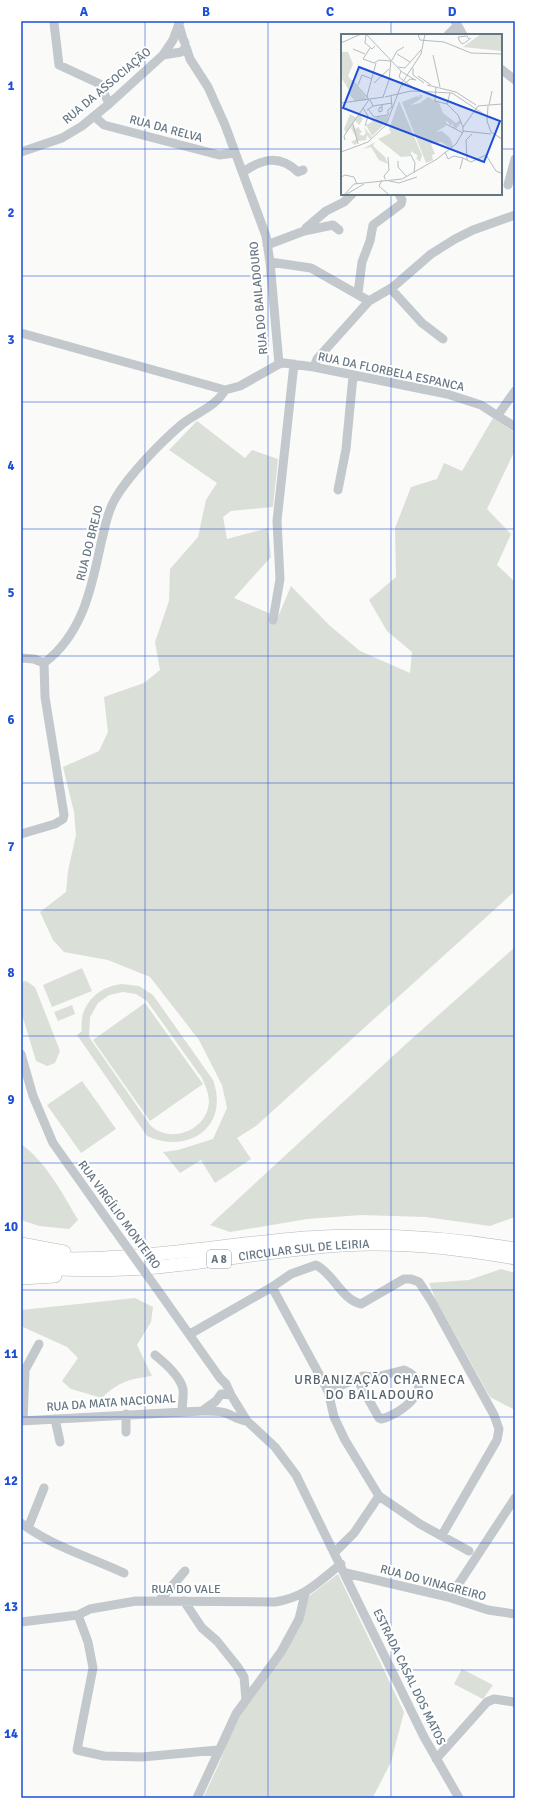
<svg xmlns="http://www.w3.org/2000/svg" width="536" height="1819" viewBox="0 0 536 1819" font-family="Signika,sans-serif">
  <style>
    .green { fill: #dadfd7; fill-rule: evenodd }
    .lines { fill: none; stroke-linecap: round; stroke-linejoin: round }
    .highway-casing { stroke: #b4b9bd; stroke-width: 14 }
    .minor { stroke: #c3c8cc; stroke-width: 9 }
    .highway { stroke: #fff; stroke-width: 13 }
    .minor-bridge { stroke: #c3c8cc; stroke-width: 9 }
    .grid { fill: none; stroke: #1d4ed8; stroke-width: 1; stroke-opacity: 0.55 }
    .labels { text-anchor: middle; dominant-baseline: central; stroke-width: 4; stroke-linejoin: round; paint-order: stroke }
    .shield { fill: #fff; stroke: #939fa8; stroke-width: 1 }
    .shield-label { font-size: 11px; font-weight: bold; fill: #657683 }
    .street-label { font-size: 12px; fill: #657683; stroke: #fff }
    .neighbourhood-label { font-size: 13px; letter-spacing: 1px; fill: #57646e; stroke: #fff }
    .inset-road { fill: none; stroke: #b5bdc2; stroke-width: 1 }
    .view { fill: #1d4ed8; fill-opacity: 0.15; stroke: #1d4ed8; stroke-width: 2 }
    .inset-edge { fill: none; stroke: #657683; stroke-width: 2 }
    .neatline { fill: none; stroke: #1d4ed8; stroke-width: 1.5 }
    .grid-label { font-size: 13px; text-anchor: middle; font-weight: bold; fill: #1d4ed8 }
  </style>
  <rect width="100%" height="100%" fill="#fafaf8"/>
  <!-- green -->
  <path class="green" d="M493 418 515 433V450L487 509 511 534 497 565 515 582V891L256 1126 237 1138 251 1159 215 1183 201 1160 180 1173 163 1152 178 1150 213 1139 227 1108 222 1085 199 1040 150 977 108 960 64 952 53 940 40 912 66 892 68 871 76 835 74 812 63 767 99 751 108 732 104 697 144 683 160 670 155 642 169 601 170 569 198 537 206 500 217 483 169 450 197 421 245 458 252 450 278 459 273 507 231 511 223 517 227 539 268 528 271 557 234 598 278 617 291 586 329 625 360 651 410 673 412 652 387 631 369 600 396 577 395 528 411 487 437 479 444 463 462 471Z
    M515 947V1217L490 1226 426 1217 361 1215 307 1219 230 1232 210 1225 406 1044Z
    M82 968 92 991 52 1007 43 985Z
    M26 981 35 987 60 1051 55 1063 47 1066 36 1061 21 1011V982Z
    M122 984 139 986 153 995 213 1080C230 1127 188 1155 147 1136L77 1035 82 1031C78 1006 98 986 122 984ZM123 992 136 994 147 1001 202 1078C206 1087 211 1098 208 1108 202 1132 170 1143 151 1126L89 1037 90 1017 98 1003 109 995Z
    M145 1003 203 1084 150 1121 93 1040Z
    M72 1005 75 1014 58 1021 54 1012Z
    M82 1081 116 1129 81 1153 47 1105Z
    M21 1144C46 1162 63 1194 78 1220L69 1229 39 1226 21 1220Z
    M501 1269 515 1273V1410L490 1397 435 1298 429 1283 469 1280Z
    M135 1298 153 1307 151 1322 137 1345 152 1376C129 1379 118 1382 102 1398L71 1389 62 1381 78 1358 67 1347 21 1326V1310Z
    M338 1574 404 1712 391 1762 373 1797 203 1798 219 1764 227 1742 245 1707 303 1618 309 1596Z
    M462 1669 493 1685 483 1699 454 1684Z"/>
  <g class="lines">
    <!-- highway casing -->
    <g class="highway-casing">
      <g id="highway">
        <path d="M21 1244 64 1252"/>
        <path d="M21 1257C115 1265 210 1246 304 1238 376 1233 444 1237 515 1249"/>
        <path id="s1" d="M21 1267C66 1270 112 1271 157 1267 219 1261 281 1249 343 1245 401 1241 459 1248 515 1258"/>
        <path d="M21 1278 55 1276"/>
      </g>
    </g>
    <!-- minor -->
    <path class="minor" d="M455 21 463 35
      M54 23 59 65 100 84 109 104
      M448 35 457 26
      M186 47 190 59 208 87 225 125 266 236 270 262 279 364
      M163 55 181 52 185 49V43L183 39 179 25
      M501 69 515 80
      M94 116 104 125 219 155 235 153
      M21 152 62 138 82 126 109 104 163 55 173 40 180 21
      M243 172C262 159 279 154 298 172L303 170
      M508 185 515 159
      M306 228 326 211 344 202 352 194
      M267 245 304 231 333 225 339 230
      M270 262 311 268 369 301 393 287 431 254 455 239 473 230 515 215
      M391 289 422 323 443 339
      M358 293 362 262 370 241 373 225 401 204 402 200 399 194
      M21 333 225 390 240 386 279 364 284 363 314 367 447 394 481 405 515 427
      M314 367 317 359 369 301
      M498 415 515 391
      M338 490 346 449 353 376
      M273 620 280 579 277 521 294 364
      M21 658 34 659 44 663 45 697 64 815 63 819 55 824 21 834
      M44 663C83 634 92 586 101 543 105 528 107 512 115 499 128 476 160 443 181 425 195 413 216 407 225 390
      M21 1054 33 1096 53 1143 114 1229
      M272 1287 328 1391 334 1417 345 1440 379 1496
      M162 1296 220 1378 226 1384 231 1395
      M190 1334 272 1287 291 1274 316 1265C334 1274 341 1299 361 1304L404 1279H411L419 1282 432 1302 494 1415 499 1429 497 1440 442 1535
      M155 1355C165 1363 180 1376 183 1389 184 1396 182 1404 182 1411
      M328 1391 363 1376 376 1377 404 1370C439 1385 402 1414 381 1419L379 1418 357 1379
      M202 1411 216 1401 221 1394 231 1395 247 1421 275 1447 296 1475 424 1737 459 1798
      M55 1419 60 1442
      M21 1421 202 1411C210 1411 221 1410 228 1414 235 1417 239 1420 247 1421
      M23 1421 25 1370 39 1344
      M126 1432V1414
      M21 1523C51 1546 90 1557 124 1573
      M28 1528 44 1488
      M335 1552 354 1533 379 1496 420 1524 469 1551
      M346 1573 448 1597 488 1610 515 1614
      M448 1597 452 1594 515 1498
      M159 1601 185 1571
      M184 1601 202 1628 217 1641 237 1666 244 1677 246 1700
      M78 1615 88 1642 93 1668 77 1750 104 1756 142 1757 218 1750
      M21 1622 78 1615 90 1609 136 1601 275 1602C306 1597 317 1583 341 1564
      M436 1759 487 1702 494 1699 514 1702
      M197 1798 236 1714 281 1652 299 1619 305 1594"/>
    <!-- highway -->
    <use href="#highway" class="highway"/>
    <!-- minor-bridge -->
    <path class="minor-bridge" d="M114 1229 162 1296"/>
  </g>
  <!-- grid -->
  <path class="grid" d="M145 21V1798M268 21V1798M391 21V35M21 149H342M501 149H515M391 194V1798M21 276H515M21 402H515M21 529H515M21 656H515M21 783H515M21 910H515M21 1036H515M21 1163H515M21 1290H515M21 1417H515M21 1543H515M21 1670H515"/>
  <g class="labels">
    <!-- shield labels -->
    <rect class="shield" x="207" y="1250" width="24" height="18" rx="3"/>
    <g class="shield-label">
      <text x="219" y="1259">A 8</text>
    </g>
    <!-- street labels -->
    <g class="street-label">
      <text transform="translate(107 86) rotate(-40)">RUA DA ASSOCIAÇÃO</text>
      <text transform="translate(166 129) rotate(15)">RUA DA RELVA</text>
      <text transform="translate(259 298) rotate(-95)">RUA DO BAILADOURO</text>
      <text transform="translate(391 372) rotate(12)">RUA DA FLORBELA ESPANCA</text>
      <text transform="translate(90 543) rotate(-76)">RUA DO BREJO</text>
      <text transform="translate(119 1215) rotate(54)">RUA VIRGÍLIO MONTEIRO</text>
      <text stroke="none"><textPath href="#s1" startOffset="284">CIRCULAR SUL DE LEIRIA</textPath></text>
      <text transform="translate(111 1403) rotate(-4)">RUA DA MATA NACIONAL</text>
      <text transform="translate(433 1583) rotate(15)">RUA DO VINAGREIRO</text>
      <text x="186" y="1589">RUA DO VALE</text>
      <text transform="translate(409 1677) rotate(64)">ESTRADA CASAL DOS MATOS</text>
    </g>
    <!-- neighbourhood labels -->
    <g class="neighbourhood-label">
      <text x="380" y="1380">URBANIZAÇÃO CHARNECA<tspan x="380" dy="15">DO BAILADOURO</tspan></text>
    </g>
  </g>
  <!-- overview -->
  <g transform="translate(341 34)">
    <rect width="161" height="161" fill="#fafaf8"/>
    <path d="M140 0H161V17L122 13ZM0 18H7L12 30 7 42 27 66 14 67 7 59 8 56 0 43ZM78 61H81V64L70 71 79 69 87 63 98 69 102 79 115 89 119 86 120 89 115 95 112 93V89L110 92 106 87 103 90 105 92 95 98 101 97 109 104 112 112 110 114 100 108 90 110 94 120 91 121 92 126 85 129 61 68 76 62 79 64ZM58 67 81 121 79 128 75 124 77 122 70 117V122L60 123 37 105 50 99 48 95ZM9 80 16 84 18 80 22 85 18 91 14 86 5 99 3 95ZM47 82 46 88 31 102 25 91 31 88 29 85 32 87 36 83ZM12 90 14 95 17 93 21 98 18 100 22 102 25 99 23 93 31 103 29 105 26 101 25 106 17 107 14 111 10 108 16 105 10 94ZM34 108 32 112 44 123 47 130 38 126 30 113 22 115Z" fill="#dadfd7"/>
    <path class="inset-road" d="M25 0 24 9 31 15 34 12M25 0 61 38 74 46M77 0 79 6 103 8 130 19 161 20M119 8 117 3 126 2 128 5M119 8 122 10 130 4M0 9 20 0M29 14 22 25 33 29 38 26 50 27M12 15 24 20M56 20 69 28M92 21 99 53M51 26 56 17 63 13M57 33 64 34 80 16M72 34V41L83 49M60 37 58 43 75 56M77 42 90 51M11 46 26 63M33 49 48 35M17 51 21 41 31 45M86 51 115 58 135 71M61 52 69 45 75 46M95 53 94 67 106 70 109 59M42 63 48 46 50 26M44 63 70 57 111 59 147 83M28 67 26 62 35 29M0 69 43 63M106 70 117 81 122 93M41 71V77L38 78V74L41 73M148 71 151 57M32 72 51 69M137 72 161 70M147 72 146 87 150 98 161 105M22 74 27 82 24 92M27 75 33 83 47 81V76L51 73 50 62M26 76 32 72 29 66M103 89 122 99M12 90 17 110M122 97 150 100M4 106 3 102 27 67M0 118 27 108 45 91 61 49 80 20 84 0M104 118 107 125 113 122 122 124 119 135M70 121 74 129 73 139M122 124 130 128 145 121 155 137 160 139M126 126 125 106 131 100M57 127V133L66 143M0 143 4 141 13 143 16 150M44 145 43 142 48 136 47 123M41 146 38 152 47 160M44 146 58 149 76 143M3 161 13 150 61 145 96 125 115 110 122 98V93L137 72M4 161 23 150"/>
    <path class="view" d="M18 33 159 87 143 128 2 74Z"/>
    <rect width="161" height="161" class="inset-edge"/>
  </g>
  <!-- border -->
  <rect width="536" height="1819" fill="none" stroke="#ffffff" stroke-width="44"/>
  <rect x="22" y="22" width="492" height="1775" class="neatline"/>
  <g class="grid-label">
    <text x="84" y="16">A</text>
    <text x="206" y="16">B</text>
    <text x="330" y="16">C</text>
    <text x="452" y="16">D</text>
    <text x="11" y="90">1</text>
    <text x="11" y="217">2</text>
    <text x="11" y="344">3</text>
    <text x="11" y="470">4</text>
    <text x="11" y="597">5</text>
    <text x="11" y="724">6</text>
    <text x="11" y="851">7</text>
    <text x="11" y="977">8</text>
    <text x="11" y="1104">9</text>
    <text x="11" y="1231">10</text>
    <text x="11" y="1358">11</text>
    <text x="11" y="1485">12</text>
    <text x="11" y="1611">13</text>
    <text x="11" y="1738">14</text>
  </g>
</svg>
